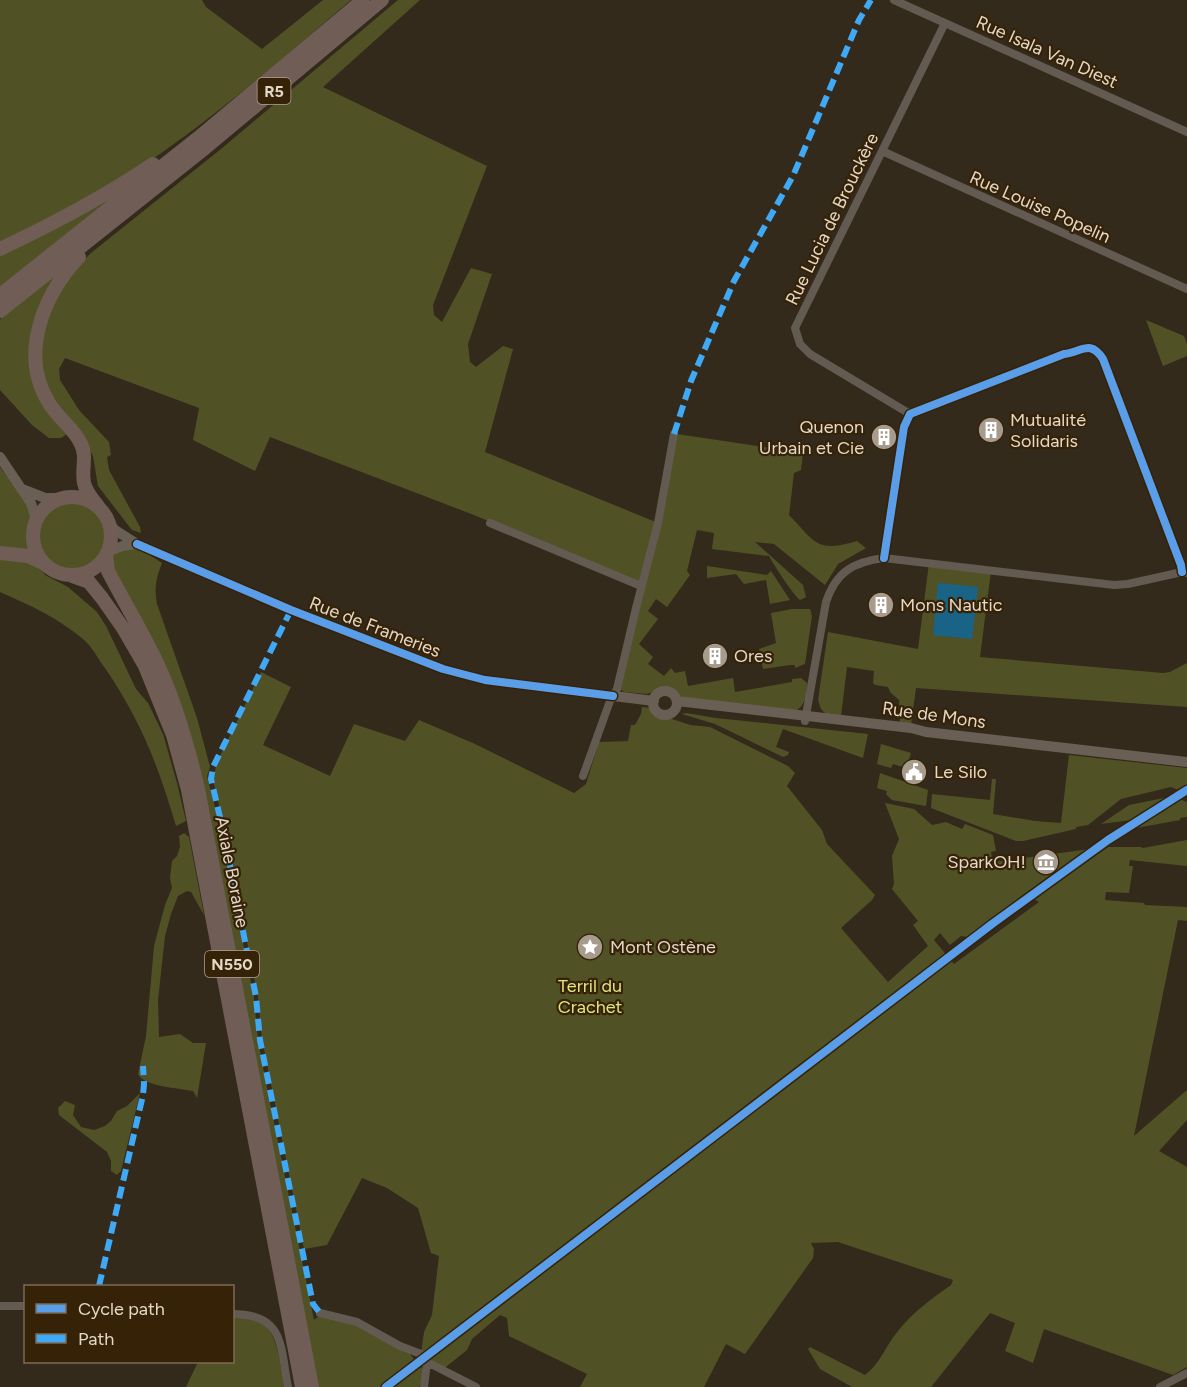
<svg xmlns="http://www.w3.org/2000/svg" width="1187" height="1387" viewBox="0 0 1187 1387" font-family="Figtree,sans-serif">
  <style>
    .green { fill: #515126 }
    .water { fill: #196387 }
    .lines { fill: none; stroke-linecap: round; stroke-linejoin: round }
    .street { stroke: #635a51; stroke-width: 8 }
    .secondary { stroke: #6a5f55; stroke-width: 10 }
    .highway { stroke: #705e56; stroke-width: 14 }
    .quiet { stroke: #3fa9f5; stroke-width: 6; stroke-dasharray: 12 6; stroke-linecap: butt }
    .cycleway-casing { stroke: #352207; stroke-width: 11 }
    .cycleway { stroke: #5a9eea; stroke-width: 8 }
    .labels { text-anchor: middle; dominant-baseline: central; stroke-width: 4.5; stroke-linejoin: round; paint-order: stroke }
    .shield { fill: #352207; stroke: #b0a18f; stroke-width: 1.5 }
    .shield-label { font-size: 16px; font-weight: bold; fill: #e4d8c9 }
    .street-label { font-size: 18px; fill: #e4d8c9; stroke: #352207 }
    .poi-label { font-size: 18px; fill: #e4d8c9; stroke: #352207; text-anchor: start }
    .park-label { font-size: 18px; fill: #e1e67c; stroke: #352207 }
  </style>
  <rect width="100%" height="100%" fill="#342a1c"/>
  <!-- green -->
  <path class="green" d="M0 0H202L206 7 262 49 323 0H351C271 68 191 139 101 192 69 211 34 227 0 245Z
    M398 0H420L323 87 487 166 433 305 434 315 442 322 471 268 492 274 468 344 470 362 476 367 503 346 513 349 485 452 658 523 641 586 474 515 270 437 255 471 193 440 199 408 65 358 59 369 60 380 79 410 109 442 111 455 107 457 109 470 140 527 141 533 132 530 98 486 93 456 80 433 68 421 50 394 44 375 41 350 48 313 73 271 91 253 221 149Z
    M132 183 0 286V252Z
    M56 273 59 275 33 355 67 434 61 438H49L32 425 0 390V320L4 314Z
    M1146 320 1184 336 1187 344V356L1163 366Z
    M677 434 803 453 801 470 794 473 789 515C816 543 816 553 857 541L866 548 838 564 825 585 774 544 755 542 803 585 806 597 800 600C791 592 774 565 769 556L712 549 714 533 697 530 687 571 690 575 667 607 656 599 648 611 658 619 639 644 653 657 648 664 664 676 671 668 675 673 685 671 688 686 733 678 735 692 792 682V679L801 678 807 683C807 694 806 704 796 711L682 697 673 689 668 687 647 694 624 692 620 689 660 524Z
    M0 467 31 508V521L29 534 32 552 0 548Z
    M37 535a34 34 0 1 1 68 0a34 34 0 1 1-68 0Z
    M132 547 142 550 162 563C156 578 154 589 157 604L197 718 210 767 207 776 221 831 254 998 258 1040 267 1088 314 1320 319 1316 347 1319 409 1353 422 1369V1380L419 1387H312L198 789 112 564 113 556 118 551Z
    M0 558 25 560 40 568 45 575 68 587 97 612 106 626 136 689 148 703 163 734 177 783 186 821 176 826C158 765 141 721 105 668 98 659 92 646 83 639 58 618 30 605 0 592Z
    M929 563 991 571 980 657 1163 673 1170 672 1187 663V707L916 688 911 725 900 723 899 700 890 692 888 687 875 685 873 683 874 671 847 667 841 716 826 714 821 709 818 700 828 632 918 649Z
    M707 566 767 575 771 571 790 600 770 604 766 580 744 584 736 574 707 578Z
    M792 609H810L812 616 805 664 795 668V665H790L763 669 759 649 776 643 771 613Z
    M261 672 291 687 263 745 330 776 354 724 405 741 419 720 475 744 574 793 586 784 599 742 628 741 631 725H635L641 714 642 707 651 708 657 716 663 719H672L690 725 710 727 788 766 795 773 787 786 822 830 827 844 875 895 872 900 841 928 888 982 928 946 913 925 918 921 892 889 894 884 892 856 899 839 885 803 914 809 932 825 946 822 962 829 965 824 993 835 996 851 991 852 993 862 1090 849 968 937 961 936 950 945 940 933 934 940 954 964 1039 902 1034 899 1108 847H1141L1143 848 1187 840V866L1130 860 1129 866H1133L1129 893 1106 892 1105 900 1144 903 1145 905 1187 907V921L1178 920 1134 1136 1187 1090V1120L1159 1151 1187 1167V1367L1173 1375 1044 1329 1033 1363 1005 1351 1015 1323 990 1313 931 1387H852L820 1369 808 1349 810 1347 865 1375C880 1364 886 1345 898 1331 913 1312 931 1299 951 1285L953 1280 838 1242 811 1243 814 1249 813 1258 745 1354 726 1344 704 1387H580L587 1374 509 1336 507 1318 500 1315 472 1339 467 1350 442 1370 421 1354 424 1332 432 1315 439 1256 431 1253 418 1208 387 1188 362 1178 327 1245 304 1249 262 1039 258 997 225 830 213 780 217 762Z
    M686 713 716 718 868 734 863 758 783 729 776 747 789 752 788 755 783 757 715 724 682 714Z
    M881 744 911 753 906 768 893 764 891 768 877 764Z
    M1069 755 1187 768V787L1181 791 1171 787 1121 799 1088 825 1076 827V829L1023 841H1016L931 808 932 794 990 800 992 779H996L993 814 1035 821 1061 823Z
    M880 773 928 790 926 806 892 800 886 794 887 791 877 788Z
    M1164 798 1162 801 1131 820 1101 824 1129 805Z
    M1179 799 1187 802V817L1180 818V820L1136 828Z
    M184 833 189 837 204 915 191 892 187 891 178 896 171 914 165 936 158 1000 159 1037 180 1034 193 1043H206L197 1098 193 1091C179 1088 144 1087 138 1074L146 1036 154 946 165 905 172 888 170 878 172 861 177 856 180 847 179 836Z
    M140 1093 121 1171 117 1175 111 1171V1161L107 1152 59 1115 58 1108 65 1101 75 1105 73 1115 81 1127 94 1130 105 1126 111 1121 117 1111 127 1106Z
    M233 1316C238 1316 246 1315 252 1317 279 1325 280 1365 284 1387H186L198 1362H232Z"/>
  <!-- water -->
  <path class="water" d="M938 583 978 587 972 639 933 635Z"/>
  <g class="lines">
    <!-- street -->
    <path class="street" d="M894 0 1187 132
      M882 151 1187 289
      M910 414 810 354 800 344 795 328 945 23
      M490 523 641 586
      M884 558 904 427 910 414 1064 354C1082 352 1090 339 1103 359L1181 565 1182 572
      M805 721 826 602C836 572 853 562 884 558L1114 585 1128 584 1182 572 1187 573
      M583 776 610 701 617 689 636 608 658 523 674 434
      M0 1306H26
      M320 1313 357 1322 400 1346 421 1354 427 1362 476 1387
      M232 1314C285 1314 280 1346 288 1387
      M424 1387 427 1362
      M1160 1387 1187 1373"/>
    <!-- secondary -->
    <path class="secondary" d="M0 457 31 503 36 520
      M22 489 45 498H63
      M108 521 115 530 137 544 291 610 443 669 485 680 654 701
      M108 552 122 546 137 544
      M653 703a12 12 0 1 1 24 0a12 12 0 1 1-24 0Z
      M677 701 911 728 926 732 1187 762"/>
    <!-- highway -->
    <path class="highway" d="M0 249C53 224 104 197 153 164
      M79 257C43 295 19 355 49 403 58 418 73 428 80 442 88 456 81 469 84 483 86 492 92 499 98 506
      M0 295 198 138 363 0
      M0 311 205 148 382 0
      M33 536a39 39 0 1 1 78 0a39 39 0 1 1-78 0Z
      M0 553 28 556 43 563
      M106 555 108 571C124 602 143 633 158 665 176 704 188 746 198 789L312 1387
      M72 576 89 582 102 598 123 628 145 666 173 735 188 790 302 1387"/>
    <!-- quiet -->
    <path class="quiet" d="M674 434 691 381 734 281 793 176 859 20 871 0
      M291 610 213 767 211 779 223 830 256 997 260 1040 313 1304 320 1313
      M99 1286 143 1095 144 1084 143 1066"/>
    <!-- cycleway casing -->
    <g class="cycleway-casing">
      <path id="cycleway" d="M137 544 291 610 443 669 485 680 613 696
        M884 558 904 427 910 414 1064 354C1082 352 1090 339 1103 359L1181 565 1182 572
        M386 1387 992 924 1108 840 1187 790"/>
    </g>
    <!-- cycleway -->
    <use href="#cycleway" class="cycleway"/>
  </g>
  <!-- icons -->
  <defs>
    <g id="building-disc" transform="scale(1.35)"><circle r="9.5" fill="#a69b8c" stroke="#352207"/><path d="M-4-6H4V6H1V3H-1V6H-4ZM-2.5-4.3h1.7v1.8h-1.7ZM.8-4.3h1.7v1.8H.8ZM-2.5-1h1.7V.8h-1.7ZM.8-1h1.7V.8H.8Z" fill="#fff"/></g>
    <g id="civic-disc" transform="scale(1.35)"><circle r="9.5" fill="#a69b8c" stroke="#352207"/><path d="M-.6-6.5H3V-4.5H.6V-3L4-1V1h2V6H-6V1h2V-1L-.6-3ZM-1.2 2.5V6h2.4V2.5Z" fill="#fff"/></g>
    <g id="museum-disc" transform="scale(1.35)"><circle r="9.5" fill="#a69b8c" stroke="#352207"/><path d="M0-6L6-3V-2H-6V-3ZM-5-1h2V3h-2ZM-1-1h2V3h-2ZM3-1h2V3H3ZM-6 4H6V6H-6Z" fill="#fff"/></g>
    <g id="sight-disc" transform="scale(1.35)"><circle r="9.5" fill="#a69b8c" stroke="#352207"/><path d="M0-6L1.8-2.2L6-1.7L2.9 1.2L3.7 5.4L0 3.3L-3.7 5.4L-2.9 1.2L-6-1.7L-1.8-2.2Z" fill="#fff"/></g>
  </defs>
  <g fill-rule="evenodd">
    <use href="#building-disc" x="991" y="430"/>
    <use href="#building-disc" x="884" y="437"/>
    <use href="#building-disc" x="881" y="605"/>
    <use href="#building-disc" x="715" y="656"/>
    <use href="#civic-disc" x="914" y="772"/>
    <use href="#museum-disc" x="1046" y="862"/>
    <use href="#sight-disc" x="590" y="947"/>
  </g>
  <g class="labels">
    <!-- shield labels -->
    <g class="shield">
      <rect x="257.5" y="78" width="33" height="26" rx="4.5"/>
      <rect x="205" y="951" width="54" height="26" rx="4.5"/>
    </g>
    <g class="shield-label">
      <text x="274" y="91">R5</text>
      <text x="232" y="964">N550</text>
    </g>
    <!-- street labels -->
    <g class="street-label">
      <text transform="translate(1047 52) rotate(24)">Rue Isala Van Diest</text>
      <text transform="translate(1040 207) rotate(24)">Rue Louise Popelin</text>
      <text transform="translate(832 219) rotate(-64)">Rue Lucia de Brouckère</text>
      <text transform="translate(375 627) rotate(21)">Rue de Frameries</text>
      <text transform="translate(934 715) rotate(8)">Rue de Mons</text>
      <text transform="translate(232 872) rotate(79)">Axiale Boraine</text>
    </g>
    <!-- poi labels -->
    <g class="poi-label">
      <text x="1010" y="420">Mutualité<tspan x="1010" dy="21">Solidaris</tspan></text>
      <text x="864" y="427" text-anchor="end">Quenon<tspan x="864" dy="21">Urbain et Cie</tspan></text>
      <text x="900" y="605">Mons Nautic</text>
      <text x="734" y="656">Ores</text>
      <text x="934" y="772">Le Silo</text>
      <text x="1026" y="862" text-anchor="end">SparkOH!</text>
      <text x="610" y="947">Mont Ostène</text>
    </g>
    <!-- park labels -->
    <g class="park-label">
      <text x="590" y="986">Terril du<tspan x="590" dy="21">Crachet</tspan></text>
    </g>
  </g>
  <!-- legend -->
  <rect x="24" y="1285" width="210" height="78" fill="#352207" stroke="#7b6b55" stroke-width="1.5"/>
  <rect x="36" y="1304" width="30" height="9" fill="#5a9eea" stroke="#7b6b55" stroke-width="1.5"/>
  <text x="78" y="1315" font-size="18" fill="#e4d8c9">Cycle path</text>
  <rect x="36" y="1334" width="30" height="9" fill="#3fa9f5" stroke="#7b6b55" stroke-width="1.5"/>
  <text x="78" y="1345" font-size="18" fill="#e4d8c9">Path</text>
</svg>
